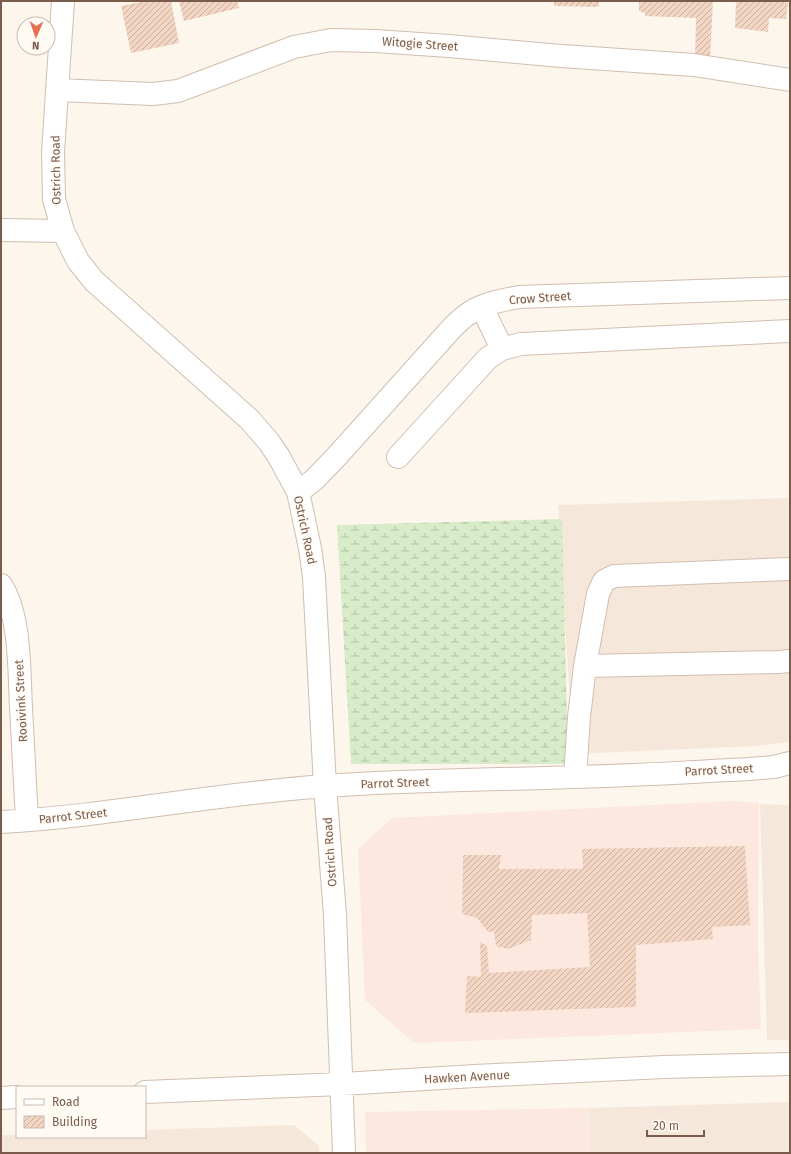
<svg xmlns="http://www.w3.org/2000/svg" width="791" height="1154" viewBox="0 0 791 1154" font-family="'Fira Sans',sans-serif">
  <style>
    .residential { fill: #f5e8da }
    .commercial { fill: #fde8e0 }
    .wetland { fill: url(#wetland-marsh) }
    .building { fill: url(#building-hatch) }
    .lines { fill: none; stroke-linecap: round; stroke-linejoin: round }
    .minor-casing { stroke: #d1beb0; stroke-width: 24 }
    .minor { stroke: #fff; stroke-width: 22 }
    .labels { text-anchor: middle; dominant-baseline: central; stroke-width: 3; stroke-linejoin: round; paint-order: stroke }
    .street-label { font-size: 12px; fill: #7a5c4d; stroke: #fffaf3 }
  </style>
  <defs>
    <pattern id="wetland-marsh" width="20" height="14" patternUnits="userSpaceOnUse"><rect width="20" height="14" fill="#d8ecc9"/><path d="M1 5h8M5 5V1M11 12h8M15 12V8" fill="none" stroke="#b4c2a5"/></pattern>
    <pattern id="building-hatch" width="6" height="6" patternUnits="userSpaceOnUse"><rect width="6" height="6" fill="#f3d5c3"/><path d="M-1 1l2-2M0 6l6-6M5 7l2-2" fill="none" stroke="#cab0a1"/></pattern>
  </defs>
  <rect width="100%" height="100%" fill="#fdf6ec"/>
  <!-- residential -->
  <path class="residential" d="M790 498V742L756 746 573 754 558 505Z
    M760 804 790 805V1040H767Z
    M790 1102V1153H590L588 1108Z
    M294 1125 319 1146V1153H1V1135H17V1137H145V1130Z"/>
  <!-- commercial -->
  <path class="commercial" d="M733 801 759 803 758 943 761 1029 414 1043 365 1000 358 849 392 818Z
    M588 1108 590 1153H366L365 1112Z"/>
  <!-- wetland -->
  <path class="wetland" d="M562 519 568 764H351L337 525Z"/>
  <!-- building -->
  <path class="building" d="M147 1H171L179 43 131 53 121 6Z
    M179 1H237L239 8 184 21Z
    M554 1H599V7L554 6Z
    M639 1H713L710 59 695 58 696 18 645 16V13L639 11Z
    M736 1H782L788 3 786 19 769 18 768 32 735 28Z
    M745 846 750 925 712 927 713 939 636 945V1007L465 1013 467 976 481 977 480 942 487 946 489 973 590 967 587 913 532 915 531 940 508 949 496 946 494 931 488 932 477 918 462 914 463 855H501L499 869H583L582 849Z"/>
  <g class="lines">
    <!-- minor casing -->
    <g class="minor-casing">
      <path id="minor" d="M63 1 53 152 54 199 63 231 78 261 94 281 249 419 269 442 279 457 298 492 310 548 314 577 325 786 335 915 344 1153
        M57 90 153 94 178 91 294 47 331 40 375 41 449 46 561 56 694 65 790 80
        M1 230 63 231
        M502 349 521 344 790 331
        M398 457 488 358 502 349 482 307
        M298 492 314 480 338 455 452 328C458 322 464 316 471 312 485 303 503 300 519 297L790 288
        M1 585C21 616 19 671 21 708 23 745 25 783 27 820
        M585 666 779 662 790 661
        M575 777 579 717 585 666 598 594 604 581 614 576 790 569
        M1 822C110 816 218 793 327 786 409 780 491 780 572 777 631 776 690 772 749 769L774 767 790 763
        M145 1092 342 1084 475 1076 664 1067 790 1064
        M1 1098 17 1097"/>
    </g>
    <!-- minor -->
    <use href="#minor" class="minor"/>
  </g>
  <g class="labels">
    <!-- street labels -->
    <g class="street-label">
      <text transform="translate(420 44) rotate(4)">Witogie Street</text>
      <text transform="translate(56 170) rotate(-91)">Ostrich Road</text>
      <text transform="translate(540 298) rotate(-4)">Crow Street</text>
      <text transform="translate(305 530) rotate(78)">Ostrich Road</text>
      <text transform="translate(21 701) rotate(-93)">Rooivink Street</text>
      <text transform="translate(719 770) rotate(-3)">Parrot Street</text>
      <text transform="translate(395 783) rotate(-2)">Parrot Street</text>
      <text transform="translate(73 816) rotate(-6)">Parrot Street</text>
      <text transform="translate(330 852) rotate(-94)">Ostrich Road</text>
      <text transform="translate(467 1077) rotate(-3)">Hawken Avenue</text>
    </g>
  </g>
  <!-- border -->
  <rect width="791" height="1154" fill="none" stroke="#7a5c4d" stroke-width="4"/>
  <!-- legend -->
  <rect x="16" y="1086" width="130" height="52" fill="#fffaf3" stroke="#cabbb1"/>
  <rect x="24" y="1099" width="20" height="6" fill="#ffffff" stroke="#cabbb1"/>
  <text x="52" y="1106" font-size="12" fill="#7a5c4d">Road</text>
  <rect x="24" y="1116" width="20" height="12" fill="url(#building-hatch)" stroke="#cabbb1"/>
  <text x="52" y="1126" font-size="12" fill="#7a5c4d">Building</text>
  <!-- north arrow -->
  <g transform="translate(36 36) rotate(182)"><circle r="19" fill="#fffaf3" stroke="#cabbb1"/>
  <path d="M0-3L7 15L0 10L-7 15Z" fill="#e76f51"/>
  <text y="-6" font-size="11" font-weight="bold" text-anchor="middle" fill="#7a5c4d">N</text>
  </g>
  <!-- scale -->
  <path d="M647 1130v6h57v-6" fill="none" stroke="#7a5c4d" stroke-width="2"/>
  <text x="653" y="1130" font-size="12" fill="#7a5c4d" stroke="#fffaf3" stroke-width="3" paint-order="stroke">20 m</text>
</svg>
